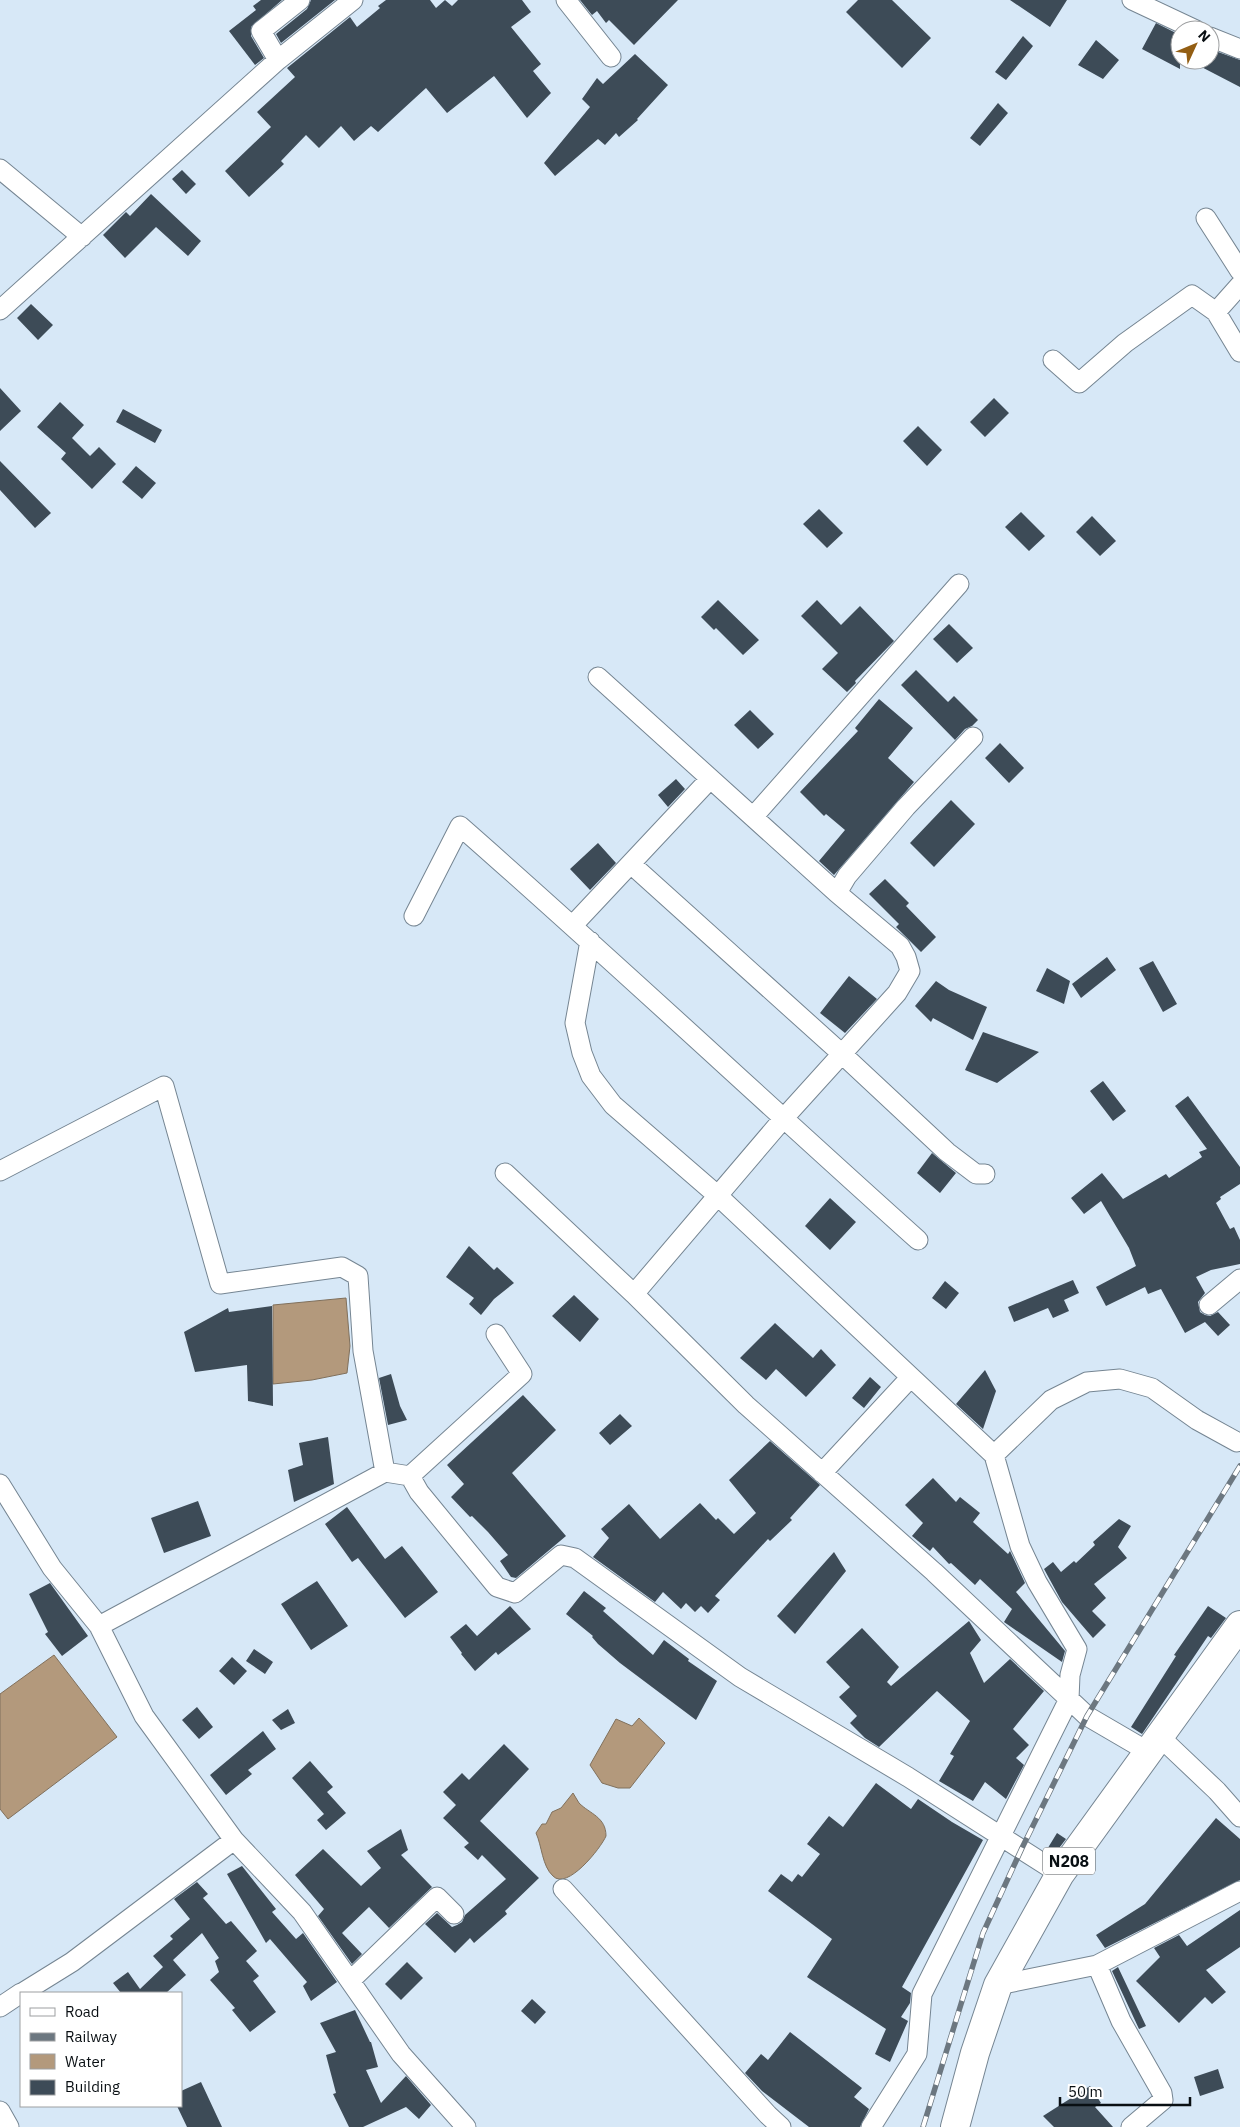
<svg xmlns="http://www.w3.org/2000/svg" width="1240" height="2127" viewBox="0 0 1240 2127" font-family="'IBM Plex Sans',sans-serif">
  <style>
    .water { fill: #b3997c; stroke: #80705c }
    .building { fill: #3d4b57 }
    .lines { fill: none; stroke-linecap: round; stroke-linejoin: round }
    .minor-casing { stroke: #758592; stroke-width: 21 }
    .highway-casing { stroke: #758592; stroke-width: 30 }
    .minor { stroke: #fff; stroke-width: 19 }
    .highway { stroke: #fff; stroke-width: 28 }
    .rail-casing { stroke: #6c7780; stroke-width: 5.5 }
    .rail { stroke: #fff; stroke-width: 4; stroke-dasharray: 11; stroke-linecap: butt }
    .labels { text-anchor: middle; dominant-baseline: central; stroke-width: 5; stroke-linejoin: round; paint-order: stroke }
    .shield { fill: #fff; stroke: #53575a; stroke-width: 1 }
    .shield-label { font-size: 16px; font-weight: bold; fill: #090f13 }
  </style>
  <rect width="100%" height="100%" fill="#d7e8f7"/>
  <!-- water -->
  <path class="water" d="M346 1298 350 1346 347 1373 312 1380 273 1384V1305Z
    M54 1655 117 1737 8 1819 0 1809V1694Z
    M639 1718 665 1743 630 1788H618L602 1783 590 1765 616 1719 632 1726Z
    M573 1793C575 1796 577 1800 579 1803 590 1814 606 1817 606 1836 601 1848 567 1891 553 1876 542 1866 542 1846 536 1833L542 1824H546L552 1812 561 1808Z"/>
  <!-- building -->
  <path class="building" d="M261 0H282L251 27V36L264 58 255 65 229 31 256 10 253 6Z
    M311 0H335L281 43 276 34 307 9Z
    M386 0H430L436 8 445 0 452 6 458 0H522L531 12 511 27 541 64 533 71 551 93 527 118 494 76 447 113 426 88 378 132 371 126 354 141 341 126 319 148 306 135 281 161 284 164 249 197 225 171 271 127 257 112 295 77 287 68 350 17 357 27 380 8 378 6Z
    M580 0H678L634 45 609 20 606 23 597 11 592 15Z
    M858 0H892L931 38 902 68 846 12Z
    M1010 0H1067L1050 27Z
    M1156 23 1180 35V69L1142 49Z
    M1023 36 1033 46 1006 80 995 72Z
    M1096 40 1119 60 1103 79 1078 65Z
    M1210 49 1240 60V87L1188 60H1210Z
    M635 54 668 85 637 119 638 120 619 137 616 133 605 145 598 139 555 176 544 163 590 107 582 99 597 78 603 84Z
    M998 103 1008 113 980 146 970 138Z
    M182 170 196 184 186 194 172 179Z
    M151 194 201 241 188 256 156 227 125 258 103 235 126 212 130 216Z
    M31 304 53 325 38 340 17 318Z
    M0 388 21 411 0 431Z
    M994 398 1009 413 985 437 970 422Z
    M60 402 84 425 72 438 90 456 99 447 116 464 92 489 61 459 66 453 37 427Z
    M123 409 162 430 155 443 116 422Z
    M918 426 942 450 927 466 903 441Z
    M0 461 51 513 35 528 0 490Z
    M136 466 156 483 142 499 122 482Z
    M819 509 843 533 827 548 803 524Z
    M1021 512 1045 536 1029 551 1005 527Z
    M1092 516 1116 541 1100 556 1076 532Z
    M718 600 759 640 743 655 716 628 714 630 701 617Z
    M817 600 841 625 860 606 894 641 855 681 856 683 847 692 822 669 838 653 801 616Z
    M949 624 973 648 957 663 933 639Z
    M916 670 948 702 954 696 978 720 972 726 965 729 955 740 901 685Z
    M879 699 913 728 888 758 914 782 834 875 819 861 845 830 826 814 824 816 800 792 858 731 855 728Z
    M750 710 774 734 758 749 734 725Z
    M1000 743 1024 768 1009 783 985 758Z
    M676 779 685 789 668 807 658 795Z
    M951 800 975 824 934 867 910 843Z
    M598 843 616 863 590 890 570 869Z
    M885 879 909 903 906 906 936 937 921 952 896 927 899 924 869 894Z
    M1107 957 1116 970 1081 998 1072 984Z
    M1153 961 1177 1004 1163 1012 1139 968Z
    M1047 968 1070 981 1064 1004 1036 991Z
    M849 976 877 999 845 1033 820 1013Z
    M936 981 949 990 987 1007 973 1040 933 1018 931 1022 915 1006Z
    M983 1032 1039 1052 997 1083 965 1070Z
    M1103 1081 1126 1111 1113 1121 1090 1091Z
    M1188 1096 1240 1167V1184L1220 1197 1221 1199 1216 1203 1230 1229 1234 1227 1240 1240V1264L1211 1270 1196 1277 1205 1293 1198 1302 1200 1312 1205 1315 1210 1316 1218 1312 1230 1325 1218 1336 1205 1322 1185 1333 1161 1289 1148 1294 1145 1287 1106 1306 1096 1287 1136 1266 1129 1248 1101 1201 1084 1214 1071 1198 1102 1173 1123 1199 1166 1174 1169 1178 1202 1157 1199 1152 1207 1149 1175 1106Z
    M932 1153 956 1173 940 1193 917 1173Z
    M830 1198 856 1222 830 1250 805 1226Z
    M469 1246 494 1270 497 1267 514 1283 494 1299 481 1315 469 1304 474 1298 446 1277Z
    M1073 1280 1079 1293 1064 1300 1069 1311 1053 1318 1048 1308 1014 1322 1008 1307Z
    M945 1281 959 1293 946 1309 932 1298Z
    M574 1295 599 1319 580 1342 552 1316Z
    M272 1306 273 1406 248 1401 247 1365 195 1372 184 1332 228 1308 229 1312Z
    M775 1323 813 1358 821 1349 836 1365 806 1397 776 1369 766 1380 740 1358Z
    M985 1370 996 1391 983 1429 956 1404Z
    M391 1374 400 1406 407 1420 388 1425 379 1378Z
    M870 1377 881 1387 864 1408 852 1398Z
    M523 1395 556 1430 512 1473 566 1536 516 1578 511 1577 500 1561 508 1555 488 1532 472 1516 470 1517 451 1497 464 1484 447 1465Z
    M620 1414 632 1426 610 1445 599 1433Z
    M328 1437 334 1484 294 1502 288 1470 303 1465 299 1443Z
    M770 1441 820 1485 790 1518 792 1520 770 1541 768 1539 715 1596 720 1600 708 1613 701 1606 695 1612 686 1603 681 1609 663 1592 655 1602 593 1557 609 1538 601 1529 629 1504 660 1539 700 1503 716 1520 718 1518 734 1534 756 1513 729 1480Z
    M933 1478 956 1502 960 1497 980 1513 973 1522 1008 1554 1010 1551 1025 1583 1016 1592 1065 1651 1062 1662 1004 1622 1012 1609 980 1579 975 1585 951 1563 949 1564 933 1547 930 1551 912 1536 923 1523 905 1505Z
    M198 1501 211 1536 164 1553 151 1518Z
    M347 1507 385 1559 402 1546 438 1592 405 1618 358 1558 352 1562 325 1524Z
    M1119 1519 1131 1526 1118 1547 1127 1558 1094 1584 1106 1598 1092 1611 1106 1625 1093 1638 1062 1602 1044 1569 1053 1562 1061 1572 1074 1561 1076 1563 1095 1545 1093 1542Z
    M834 1552 846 1571 795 1634 777 1616Z
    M317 1581 348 1626 311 1650 281 1604Z
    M50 1583 88 1636 62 1656 45 1634 48 1632 29 1594Z
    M584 1591 606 1608 603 1611 653 1655 664 1640 689 1659 688 1661 717 1681 696 1720 620 1663 598 1644 592 1637 593 1636 566 1614Z
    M510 1606 531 1629 498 1655 496 1652 475 1671 461 1654 462 1653 450 1637 466 1624 477 1636Z
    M1208 1606 1226 1618 1211 1638 1208 1636 1142 1734 1131 1727 1176 1656 1174 1655Z
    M969 1621 981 1640 970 1653 984 1683 1010 1659 1044 1691 1013 1729 1029 1745 1016 1758 1024 1765 1006 1799 985 1782 973 1801 939 1781 954 1756 950 1754 970 1721 937 1691 879 1747 865 1738 850 1723 857 1716 839 1697 850 1687 826 1662 862 1628 899 1667 887 1682 891 1686Z
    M254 1649 273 1662 265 1674 246 1661Z
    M232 1657 247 1671 234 1685 219 1671Z
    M197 1707 213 1727 199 1739 182 1720Z
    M288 1709 295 1723 281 1730 272 1720Z
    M263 1731 276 1749 248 1770 252 1774 226 1795 210 1775Z
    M504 1744 529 1769 480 1821 539 1878 505 1911 507 1914 474 1943 470 1938 455 1953 425 1924 437 1913 452 1927 457 1925 462 1922 465 1915 506 1879 482 1855 478 1860 464 1847 469 1843 443 1818 456 1805 443 1792 462 1773 469 1780Z
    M310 1761 333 1787 327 1792 346 1813 326 1830 317 1820 324 1814 292 1778Z
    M876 1783 911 1809 918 1799 952 1822 983 1840 902 1987 911 1993 910 2003 901 2017 908 2021 890 2062 875 2054 886 2029 807 1977 832 1939 768 1891 781 1874 792 1882 798 1874 802 1877 820 1854 807 1844 829 1816 843 1827Z
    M1216 1818 1240 1839V1880L1105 1948 1096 1935 1145 1904Z
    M401 1829 408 1850 401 1855 432 1887 389 1928 369 1907 342 1933 362 1954 352 1964 318 1916 324 1909 295 1875 323 1849 361 1886 381 1868 367 1851Z
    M1057 1833 1066 1839 1053 1856 1046 1851Z
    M242 1866 276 1909 272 1912 296 1939 303 1933 337 1982 311 2001 303 1986 307 1982 270 1939 266 1943 227 1874Z
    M197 1882 208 1894 203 1898 226 1924 231 1921 257 1951 246 1961 259 1976 253 1981 276 2012 250 2032 232 2010 235 2008 210 1980 219 1972 215 1961 219 1958 202 1933 173 1960 186 1975 166 1993H121L113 1983 128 1972 140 1989 163 1967 153 1956 173 1939 170 1936 190 1919 174 1899Z
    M1240 1910V1947L1206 1970 1226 1992 1212 2004 1205 1997 1179 2023 1136 1981 1160 1957 1154 1948 1179 1935 1187 1946Z
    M407 1962 423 1978 401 2000 385 1984Z
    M1118 1967 1146 2026 1139 2029 1112 1971Z
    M532 1999 546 2012 535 2024 521 2011Z
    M355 2010 370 2042H371L378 2067 366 2070 381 2103 406 2076 431 2105 419 2119 406 2107 363 2127H349L333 2094 336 2093 326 2055 336 2052 320 2023Z
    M790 2032 862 2088 854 2097 869 2109 860 2127H809L762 2091 745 2073 761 2054 768 2060Z
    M1218 2069 1224 2088 1200 2096 1194 2077Z
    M201 2082 222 2127H187L177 2106H181V2091Z
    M1090 2086 1101 2103 1095 2107 1113 2127H1054L1043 2116Z"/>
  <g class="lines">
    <!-- minor casing -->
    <g class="minor-casing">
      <path id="minor" d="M566 0 611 57
        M1132 0 1196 30
        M1210 37 1240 49
        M278 60 261 31 300 0
        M0 169 82 237
        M1206 218 1240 271
        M1240 285 1216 312 1240 352
        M0 310 278 60 353 0
        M1053 360 1079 383 1125 343 1192 295 1216 312
        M598 677 837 893 900 946 906 957 910 971 897 993 783 1119 634 1294 746 1405 934 1572 1087 1716 1147 1751
        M753 817 959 584
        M631 864 842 1054 947 1152 976 1174H985
        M837 893 847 876 906 807 973 737
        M414 916 460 826C615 962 765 1103 918 1240
        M573 925 710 779
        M590 941 575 1023 582 1053 591 1076 613 1105 717 1195 994 1455 1020 1546 1037 1582 1077 1649 1070 1675 1069 1699 922 1994 917 2054 871 2127
        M0 1171 164 1086 220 1284 342 1267 358 1276 363 1351 385 1472
        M505 1173 634 1294
        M1209 1305 1240 1279
        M994 1455 1051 1400 1087 1382 1120 1379 1152 1388 1197 1420 1237 1442
        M822 1473 910 1378
        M410 1476 522 1374 496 1334
        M0 1484 52 1568 99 1626 144 1716 234 1840 302 1912 401 2054 466 2127
        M99 1626 385 1472 410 1476 419 1492 497 1587 515 1593 561 1555 575 1558 740 1677 908 1777 1060 1874
        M1159 1736 1217 1791 1240 1817
        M563 1889 768 2115 781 2127
        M1097 1965 1121 2021 1162 2093 1163 2100 1131 2127
        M350 1981 437 1897 454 1914
        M998 1985 1097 1965 1240 1891
        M22 1993 72 1962 234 1840
        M0 2007 21 1993
        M0 2111 9 2127"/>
    </g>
    <!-- highway casing -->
    <g class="highway-casing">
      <path id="highway" d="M955 2127 975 2053 998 1985 1060 1874 1240 1625"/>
    </g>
    <!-- minor -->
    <use href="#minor" class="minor"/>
    <!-- highway -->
    <use href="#highway" class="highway"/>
    <!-- rail casing -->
    <g class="rail-casing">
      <path id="rail" d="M923 2127 983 1933 1022 1848 1087 1716 1240 1466"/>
    </g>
    <!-- rail -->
    <use href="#rail" class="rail"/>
  </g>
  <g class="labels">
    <!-- shield labels -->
    <rect class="shield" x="1043" y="1847.5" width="52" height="27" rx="4"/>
    <g class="shield-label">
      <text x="1069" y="1861">N208</text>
    </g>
  </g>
  <!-- legend -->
  <rect x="20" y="1992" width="162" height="115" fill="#ffffff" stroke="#9d9fa1"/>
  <rect x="30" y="2008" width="25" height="8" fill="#ffffff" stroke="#9d9fa1"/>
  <text x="65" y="2017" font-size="15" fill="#090f13">Road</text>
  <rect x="30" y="2033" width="25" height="8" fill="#6c7780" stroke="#9d9fa1"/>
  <text x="65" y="2042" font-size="15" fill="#090f13">Railway</text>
  <rect x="30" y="2054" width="25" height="15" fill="#b3997c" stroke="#9d9fa1"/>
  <text x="65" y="2067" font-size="15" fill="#090f13">Water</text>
  <rect x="30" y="2080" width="25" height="15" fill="#3d4b57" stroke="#9d9fa1"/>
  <text x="65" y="2092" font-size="15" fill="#090f13">Building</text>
  <!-- north arrow -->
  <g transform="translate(1195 45) rotate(46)"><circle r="24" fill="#ffffff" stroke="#9d9fa1"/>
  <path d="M0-4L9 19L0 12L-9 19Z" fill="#935e13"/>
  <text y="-8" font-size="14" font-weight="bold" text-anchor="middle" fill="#090f13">N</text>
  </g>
  <!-- scale -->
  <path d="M1060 2097v8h130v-8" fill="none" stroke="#090f13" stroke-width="2.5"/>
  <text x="1068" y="2097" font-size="15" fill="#090f13" stroke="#ffffff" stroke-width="4" paint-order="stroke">50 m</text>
</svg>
